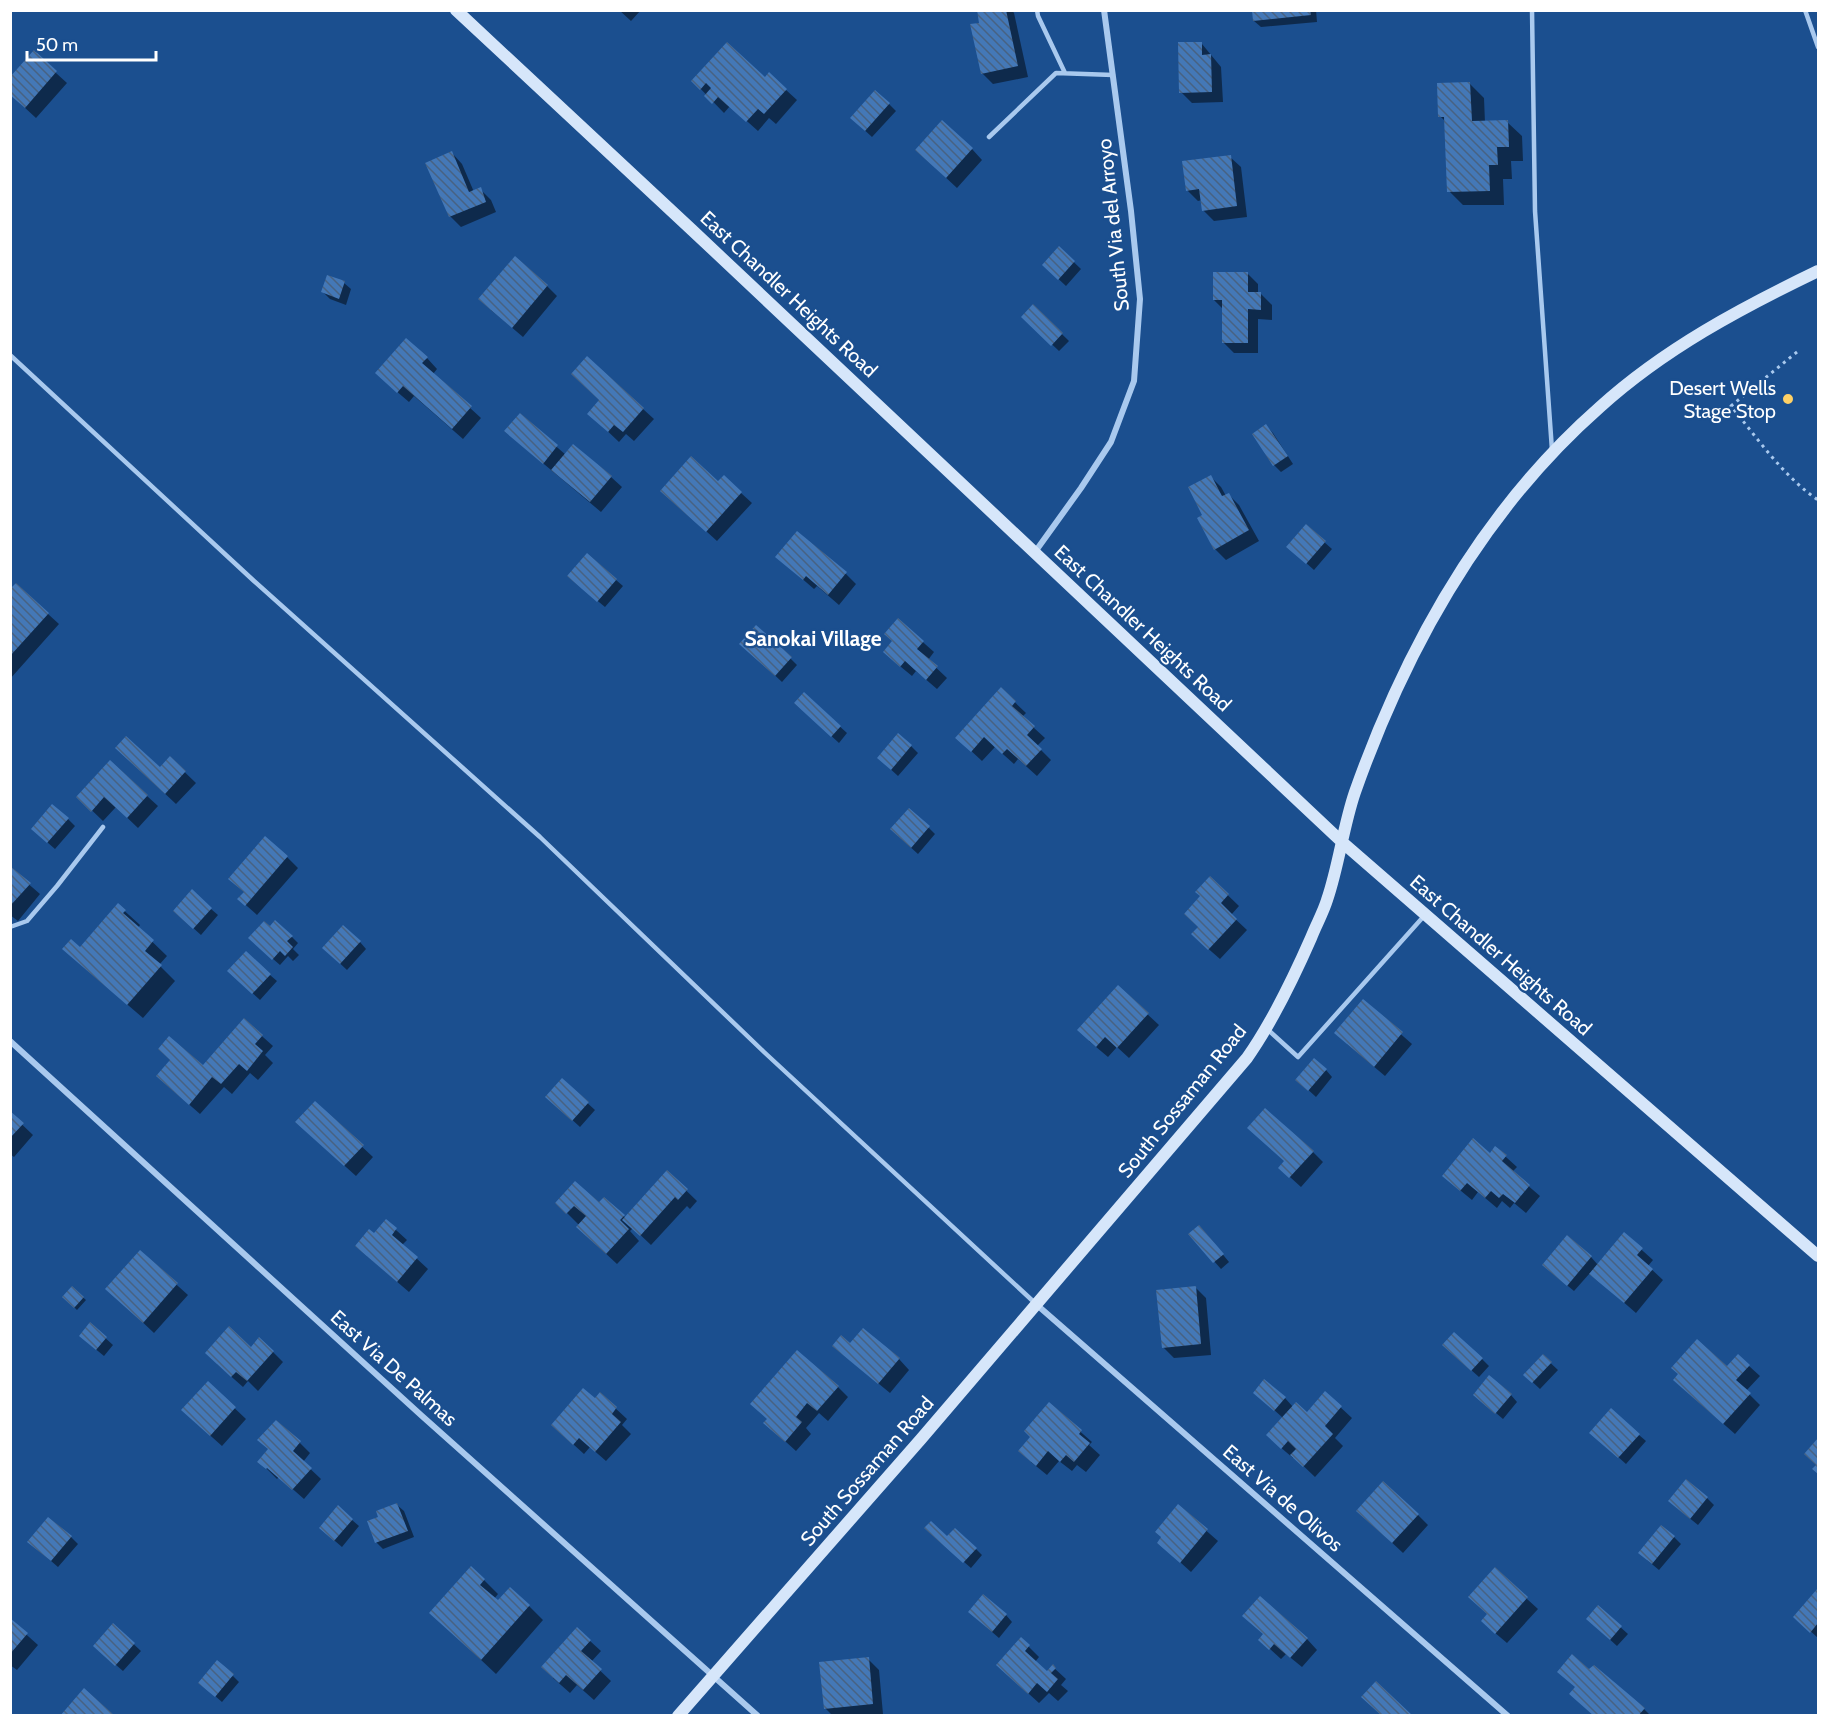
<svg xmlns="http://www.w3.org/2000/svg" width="1829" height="1726" viewBox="0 0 1829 1726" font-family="Cabin,sans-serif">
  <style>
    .shadow { fill: #0007 }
    .building { fill: url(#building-back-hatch) }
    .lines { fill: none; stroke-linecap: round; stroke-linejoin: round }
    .path { stroke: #a9c9ee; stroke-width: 3; stroke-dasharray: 3 4.5; stroke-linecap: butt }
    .service { stroke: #a9c9ee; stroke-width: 4.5 }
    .minor { stroke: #a9c9ee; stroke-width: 6 }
    .secondary { stroke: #d6e6fa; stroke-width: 12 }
    .poi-dot { fill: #ffd166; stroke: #1b4f8f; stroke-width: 2 }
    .labels { text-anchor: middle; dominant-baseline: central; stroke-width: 4.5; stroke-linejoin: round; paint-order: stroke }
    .street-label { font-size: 20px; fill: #fff; stroke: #1b4f8f }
    .poi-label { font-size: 20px; fill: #fff; stroke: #1b4f8f; text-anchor: end }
    .neighbourhood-label { font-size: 21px; font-weight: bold; fill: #fff; stroke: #1b4f8f }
  </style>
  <defs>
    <pattern id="building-back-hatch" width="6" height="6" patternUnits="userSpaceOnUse" patternTransform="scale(1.5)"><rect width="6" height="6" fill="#4478b7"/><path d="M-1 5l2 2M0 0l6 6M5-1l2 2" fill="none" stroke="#486282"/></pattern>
  </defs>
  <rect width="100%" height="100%" fill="#1b4f8f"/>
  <!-- shadow -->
  <path class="shadow" d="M619 10H641L631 21Z
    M978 10H1012L1014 13 1028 77 993 84 982 73 981 24Z
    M1253 10H1316L1317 22 1261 27 1254 21Z
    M1202 44 1221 67 1223 102 1192 103 1181 92Z
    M34 53 67 83 36 118 10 94Z
    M765 79 786 90 797 100 776 124 769 118 758 131 730 106 724 113 693 81Z
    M1470 84 1484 98 1485 123 1507 122 1522 136 1523 161H1511L1512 179H1503L1504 205H1463L1449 191 1446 122 1440 116Z
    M889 104 896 111 872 137 859 125Z
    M972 149 982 160 957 188 928 161Z
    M452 153 462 164 474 192 480 189 491 200 496 212 461 227 450 216Z
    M1230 157 1241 167 1247 217 1214 221 1203 210 1202 200 1198 201 1187 190Z
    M1059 248 1081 269 1066 286 1051 272Z
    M1247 273 1258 284V294H1261L1272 305V320L1258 319V353H1234L1223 342V309L1214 300Z
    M344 283 351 289 346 305 330 299 323 292Z
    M547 286 557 296 523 337 491 310Z
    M1033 306 1069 341 1059 351 1023 317Z
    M427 358 437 369 433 374 481 418 463 439 414 396 409 402 388 384Z
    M643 409 654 419 634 441 626 434 619 442 600 424Z
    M520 415 566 455 611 477 622 487 601 512 513 438Z
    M1266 426 1273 433 1293 464 1281 472 1274 465Z
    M1211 477 1221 487 1226 496 1229 495 1239 505 1259 541 1226 560 1215 549 1204 515Z
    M719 483 741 493 752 503 717 541 673 501Z
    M1306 526 1332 549 1314 570 1295 553Z
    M777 557 846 574 856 584 839 605 817 586 814 589Z
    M616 580 623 586 605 607 576 583Z
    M10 592 48 614 59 624 10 679Z
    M898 620 934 652 928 660 947 678 937 689 916 671 912 676 895 662 893 641Z
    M748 650 790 658 797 665 782 682Z
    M1001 689 1026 713 1022 717 1045 738 1037 746 1051 760 1037 776 1018 759 1014 764 995 747 982 761 968 748Z
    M804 694 847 733 839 743 803 710Z
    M911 746 918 753 898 776 886 765Z
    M170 758 196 783 176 804 128 759 160 769Z
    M147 796 158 806 138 828 116 807 103 821 78 797Z
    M68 819 75 826 55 849 40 836Z
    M929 828 935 834 918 854 898 836Z
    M287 857 298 868 257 915 239 899Z
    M10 868 40 894 18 921 10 915Z
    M1210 878 1239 906 1231 915 1247 930 1220 959 1204 945 1199 928 1202 897Z
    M118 905 140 925 138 928 167 956 159 965 175 981 143 1018 79 963 80 949Z
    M211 909 218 915 201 935 182 918Z
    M270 928 292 937 298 943 293 949 299 955 293 961 288 956 280 965 257 945Z
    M360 942 366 949 347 970 331 955Z
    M270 975 277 981 260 1000 236 978Z
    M1118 987 1159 1025 1129 1058 1117 1047 1108 1057 1089 1041Z
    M1363 1001 1412 1044 1385 1076 1347 1044Z
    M244 1020 273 1046 265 1055 273 1063 258 1080 250 1073 232 1094 224 1087 200 1114 168 1086 203 1067Z
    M1326 1070 1332 1077 1316 1097 1304 1086Z
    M562 1080 595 1110 580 1127 554 1103Z
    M315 1103 373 1157 356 1176 308 1133Z
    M10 1113 33 1135 14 1157 10 1154Z
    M1496 1148 1517 1167 1512 1172 1540 1196 1526 1213 1514 1203 1510 1208 1502 1201 1497 1208 1478 1192 1472 1200 1455 1186Z
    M1313 1152 1323 1162 1301 1187 1280 1168 1286 1162Z
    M667 1172 697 1201 690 1209 687 1206 651 1245 633 1228 630 1231 639 1241 617 1264 588 1237 579 1225 557 1203 599 1205 604 1199 626 1218Z
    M386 1221 407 1240 402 1245 428 1269 409 1292 367 1256 374 1235Z
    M1190 1234H1206L1229 1262 1221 1269Z
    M1624 1234 1653 1260 1648 1266 1663 1280 1636 1313 1590 1273 1574 1291 1551 1272 1591 1257 1598 1265Z
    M140 1252 188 1295 154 1333 118 1299Z
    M1195 1287 1206 1298 1211 1355 1174 1358 1163 1347Z
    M72 1288 86 1300 77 1310 64 1297Z
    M90 1324 113 1345 104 1356 87 1342Z
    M851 1345 899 1359 909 1370 890 1393 845 1356Z
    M251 1349 273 1352 283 1362 258 1391 248 1381 243 1387 217 1364Z
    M1451 1352 1482 1359 1489 1366 1479 1377Z
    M1543 1356 1558 1370 1540 1389 1525 1375Z
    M1738 1356 1760 1376 1746 1391 1760 1405 1735 1434 1685 1390 1728 1368Z
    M208 1383 246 1419 222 1446 194 1421Z
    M838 1387 848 1397 828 1421 819 1413 806 1428 811 1434 796 1451 765 1423Z
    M1325 1393 1352 1418 1335 1438 1343 1446 1315 1477 1294 1457 1293 1458 1279 1446 1283 1418 1262 1399 1285 1398 1293 1407 1307 1414Z
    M600 1394 627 1419 622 1425 631 1434 606 1461 590 1447 584 1454 563 1435Z
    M1511 1395 1517 1402 1503 1419 1482 1401Z
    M1049 1404 1092 1442 1089 1445 1100 1455 1086 1472 1077 1465 1072 1471 1059 1461 1047 1475 1031 1462 1032 1437Z
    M1639 1435 1646 1441 1626 1464 1598 1439Z
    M300 1443 310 1453 303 1462 321 1479 304 1499 279 1477 277 1479 259 1461Z
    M1707 1498 1714 1505 1698 1525 1677 1508Z
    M397 1505 404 1511 414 1537 383 1549 376 1542 380 1518Z
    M1178 1506 1218 1541 1191 1572 1159 1543Z
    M1418 1515 1428 1525 1403 1553 1369 1521Z
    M352 1520 359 1526 342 1547 328 1535Z
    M933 1535 947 1538 976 1549 982 1555 971 1568Z
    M71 1537 78 1544 58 1567 36 1548Z
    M1674 1537 1681 1544 1659 1570 1647 1560Z
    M1495 1570 1538 1609 1507 1643 1494 1632Z
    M484 1580 498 1594 494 1599 498 1602 529 1606 543 1620 496 1674 431 1613Z
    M1818 1590V1638L1795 1617Z
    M1598 1607 1628 1634 1617 1646 1595 1626Z
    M1006 1615 1012 1622 999 1638 977 1619Z
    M10 1620 38 1645 17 1670 10 1665Z
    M113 1625 141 1651 123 1671 101 1652Z
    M1021 1639 1039 1657 1035 1662 1047 1673 1053 1667 1066 1679 1061 1685 1068 1691 1058 1701 1049 1693 1039 1703 1008 1675Z
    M1307 1639 1317 1650 1302 1667 1286 1654 1281 1659 1260 1640Z
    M590 1641 601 1651 591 1662 611 1681 594 1700 577 1685 570 1693 553 1678Z
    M868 1659 879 1670 883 1714 833 1716 825 1708Z
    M233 1676 239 1682 222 1702 207 1689Z
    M1644 1709 1651 1716H1594Z"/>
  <!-- building -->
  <path class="building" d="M977 10H1006L1018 66 981 74 970 24 979 23Z
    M1252 10H1310L1311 15 1253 21Z
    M727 42 765 77 769 72 787 89 764 114 758 109 746 122 718 97 712 104 704 96 711 88 706 83 700 90 691 81Z
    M1178 42H1202V55L1211 54 1212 92 1179 93Z
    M34 50 57 71 25 108 10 95V77Z
    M1470 82 1472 121 1508 120 1509 147H1497L1498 165H1489L1490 191 1447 192 1444 117H1438L1437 83Z
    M875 90 890 103 865 131 850 118Z
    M942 120 973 148 946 178 915 150Z
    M452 151 469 192 481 187 486 202 449 217 425 163Z
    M1231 155 1237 206 1202 211 1199 189 1186 191 1182 161Z
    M1059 246 1075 261 1058 280 1042 265Z
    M515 256 548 285 512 328 478 299Z
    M1213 272H1248V292H1261V310L1248 309V343H1222V300H1213Z
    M327 275 345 281 339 299 321 292Z
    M1033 304 1063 333 1051 346 1021 317Z
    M406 338 428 357 422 363 472 406 452 429 403 386 397 393 375 373Z
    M587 356 644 408 623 432 614 425 608 432 587 414 599 400 571 374Z
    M520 413 558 445 543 464 504 431Z
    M1266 424 1288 456 1273 466 1252 434Z
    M573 444 612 476 590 502 551 470Z
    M691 456 718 481 724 475 742 492 706 532 660 491Z
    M1211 475 1222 496 1229 493 1249 530 1214 550 1197 518 1202 515 1188 487Z
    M1306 524 1326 541 1306 564 1286 547Z
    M797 531 847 572 828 595 806 576 803 580 775 557Z
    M587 553 617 579 597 602 567 576Z
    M16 583 49 613 10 656V589Z
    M898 618 924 641 917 649 938 666 926 680 905 661 900 667 883 652 892 641 884 634Z
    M756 625 792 657 775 676 739 644Z
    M1001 687 1016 701 1012 706 1035 726 1027 735 1042 749 1026 766 1007 749 1002 754 984 737 971 752 955 738Z
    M804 692 841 726 831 737 794 703Z
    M898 733 912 745 891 770 877 758Z
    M126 736 160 767 170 756 186 771 165 794 115 748Z
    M110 760 148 795 127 818 104 797 91 812 76 797Z
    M52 804 69 818 47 843 31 829Z
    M909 808 930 826 911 848 890 829Z
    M265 836 288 856 245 906 237 899 244 892 228 879Z
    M10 866 31 883 10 906Z
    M1210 876 1229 894 1221 903 1237 919 1208 950 1191 934 1198 927 1184 914 1200 896 1195 892Z
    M192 889 212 908 193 929 173 911Z
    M118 903 126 910 123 913 154 940 145 951 162 965 127 1005 62 949 71 939 80 947Z
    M275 920 293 936 287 941 293 947 285 956 280 951 272 960 248 938 264 921 270 926Z
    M343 925 361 941 340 964 322 948Z
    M246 951 271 974 252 994 227 971Z
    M1118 985 1149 1013 1117 1048 1105 1037 1096 1047 1077 1030Z
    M1363 999 1403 1032 1374 1067 1334 1033Z
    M244 1018 263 1035 255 1044 263 1051 247 1071 239 1064 221 1084 212 1077 189 1105 156 1076 170 1060 158 1049 169 1036 203 1065Z
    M1314 1058 1327 1069 1308 1091 1295 1080Z
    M562 1078 589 1102 572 1121 545 1097Z
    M315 1101 364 1145 344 1166 295 1122Z
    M1265 1108 1314 1151 1289 1178 1278 1168 1284 1161 1247 1128Z
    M10 1111 24 1123 10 1138Z
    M1473 1138 1490 1153 1495 1146 1507 1155 1502 1161 1530 1185 1515 1203 1503 1194 1499 1198 1491 1191 1485 1198 1467 1183 1460 1191 1442 1176Z
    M667 1170 688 1189 678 1200 675 1197 640 1236 622 1220Z
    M575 1181 599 1202 604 1197 625 1215 620 1220 629 1229 606 1254 576 1227 586 1216 574 1206 566 1214 555 1203Z
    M386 1219 397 1228 392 1235 418 1257 397 1282 355 1246 369 1229 374 1233Z
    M1199 1225 1224 1254 1213 1263 1188 1234Z
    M1624 1232 1643 1248 1637 1255 1653 1269 1624 1303 1589 1274Z
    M1567 1235 1592 1256 1567 1286 1542 1265Z
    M140 1250 178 1283 143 1323 105 1289Z
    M72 1286 84 1297 74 1308 62 1297Z
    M1196 1286 1201 1344 1162 1348 1156 1290Z
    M90 1322 107 1337 96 1350 79 1336Z
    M229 1326 251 1347 259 1337 274 1351 247 1381 236 1372 231 1377 205 1353Z
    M863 1328 900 1358 878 1384 832 1346 841 1335 850 1343Z
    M1454 1332 1483 1358 1471 1371 1442 1345Z
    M1697 1339 1727 1366 1738 1354 1750 1365 1736 1380 1751 1393 1723 1424 1673 1380 1678 1374 1671 1368Z
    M797 1350 839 1386 817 1411 807 1403 796 1417 802 1422 785 1442 763 1423 767 1419 750 1404Z
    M1543 1354 1552 1362 1532 1383 1523 1375Z
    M1489 1375 1512 1394 1495 1414 1473 1395Z
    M1264 1379 1286 1397 1274 1411 1253 1393Z
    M208 1381 236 1407 210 1436 181 1410Z
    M583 1388 595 1398 600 1392 617 1407 612 1414 621 1422 595 1452 579 1438 573 1445 551 1425Z
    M1325 1391 1342 1406 1325 1426 1333 1434 1303 1467 1290 1455 1296 1449 1288 1441 1281 1449 1266 1435 1296 1402 1307 1412Z
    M1049 1402 1082 1430 1079 1434 1090 1443 1074 1462 1066 1455 1060 1462 1048 1451 1036 1466 1018 1451 1030 1437 1024 1431Z
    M1611 1408 1640 1434 1618 1458 1589 1433Z
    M276 1420 301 1441 293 1451 312 1468 292 1490 267 1468 266 1469 257 1462 268 1449 257 1440Z
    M1818 1438V1474L1812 1469 1816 1465 1804 1454Z
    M1686 1479 1708 1497 1690 1519 1668 1501Z
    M1383 1481 1419 1514 1392 1543 1356 1511Z
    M397 1503 408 1531 375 1543 367 1521 378 1517 376 1511Z
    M1178 1504 1208 1529 1180 1563 1157 1543 1161 1537 1155 1532Z
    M338 1505 353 1519 334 1541 319 1528Z
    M48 1517 72 1536 51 1561 27 1542Z
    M931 1521 947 1536 955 1528 977 1548 963 1563 924 1528Z
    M1661 1525 1675 1536 1652 1564 1638 1553Z
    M471 1566 485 1579 480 1585 498 1600 510 1587 530 1605 481 1660 429 1613Z
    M1495 1567 1528 1597 1495 1634 1481 1621 1487 1614 1468 1597Z
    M1818 1588V1623L1810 1633 1793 1617Z
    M983 1594 1007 1614 992 1632 968 1612Z
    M1260 1596 1308 1638 1290 1658 1274 1644 1269 1650 1258 1640 1263 1634 1242 1616Z
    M1598 1605 1622 1626 1610 1640 1586 1619Z
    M10 1618 28 1633 10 1654Z
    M113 1623 135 1643 115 1666 93 1646Z
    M577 1627 591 1640 581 1651 602 1669 583 1690 566 1675 559 1683 541 1667Z
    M1021 1637 1030 1645 1025 1651 1047 1671 1053 1664 1056 1668 1051 1673 1058 1679 1047 1692 1037 1683 1028 1694 996 1665Z
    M1572 1654 1589 1669 1594 1665 1645 1708 1638 1716H1594L1569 1694 1575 1687 1557 1672Z
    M869 1657 873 1704 824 1709 819 1662Z
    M217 1660 234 1674 215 1697 198 1683Z
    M1376 1681 1413 1716H1382L1361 1697Z
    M84 1688 115 1716H60Z"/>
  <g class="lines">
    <!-- path -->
    <path class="path" d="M1797 352 1731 406C1758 439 1783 476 1818 500"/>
    <!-- service -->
    <path class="service" d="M1037 10 1038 16 1065 73
      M1532 10 1535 211 1552 450
      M1805 10 1818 47
      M989 137 1056 73 1113 75
      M10 355 254 581 540 837 764 1052 1035 1303
      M10 927 27 921 57 886 103 827
      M1266 1028 1298 1057 1424 916"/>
    <!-- minor -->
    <path class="minor" d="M1035 552 1081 488 1111 442 1134 381 1140 299 1131 211 1104 10
      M10 1041 422 1416 758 1716
      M1037 1305 1508 1716"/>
    <!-- secondary -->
    <path class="secondary" d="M456 10 692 230 1342 842 1818 1256
      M678 1716 921 1439 1247 1058C1273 1021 1293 979 1311 938 1316 925 1323 913 1327 900 1339 865 1343 827 1355 792 1406 648 1484 509 1600 407 1664 349 1741 308 1818 271"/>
  </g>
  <!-- markers -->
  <circle class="poi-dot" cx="1788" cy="399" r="6"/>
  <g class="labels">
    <!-- street labels -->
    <g class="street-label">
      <text transform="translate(1113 225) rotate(-96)">South Via del Arroyo</text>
      <text transform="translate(789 294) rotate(43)">East Chandler Heights Road</text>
      <text transform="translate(1143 628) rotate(43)">East Chandler Heights Road</text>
      <text transform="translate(1501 955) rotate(41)">East Chandler Heights Road</text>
      <text transform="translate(1182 1101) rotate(-51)">South Sossaman Road</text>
      <text transform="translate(394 1368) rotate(42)">East Via De Palmas</text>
      <text transform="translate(867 1471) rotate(-49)">South Sossaman Road</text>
      <text transform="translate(1283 1498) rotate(41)">East Via de Olivos</text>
    </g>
    <!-- poi labels -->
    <g class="poi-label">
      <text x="1776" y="388">Desert Wells<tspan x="1776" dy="23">Stage Stop</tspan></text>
    </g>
    <!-- neighbourhood labels -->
    <g class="neighbourhood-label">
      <text x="813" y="638">Sanokai Village</text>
    </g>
  </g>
  <!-- border -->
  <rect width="1829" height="1726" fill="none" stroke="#ffffff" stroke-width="24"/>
  <!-- scale -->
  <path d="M27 51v9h129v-9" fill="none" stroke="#ffffff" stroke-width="3"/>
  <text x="36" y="51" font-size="18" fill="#ffffff" stroke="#1b4f8f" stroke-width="4.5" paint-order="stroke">50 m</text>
</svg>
